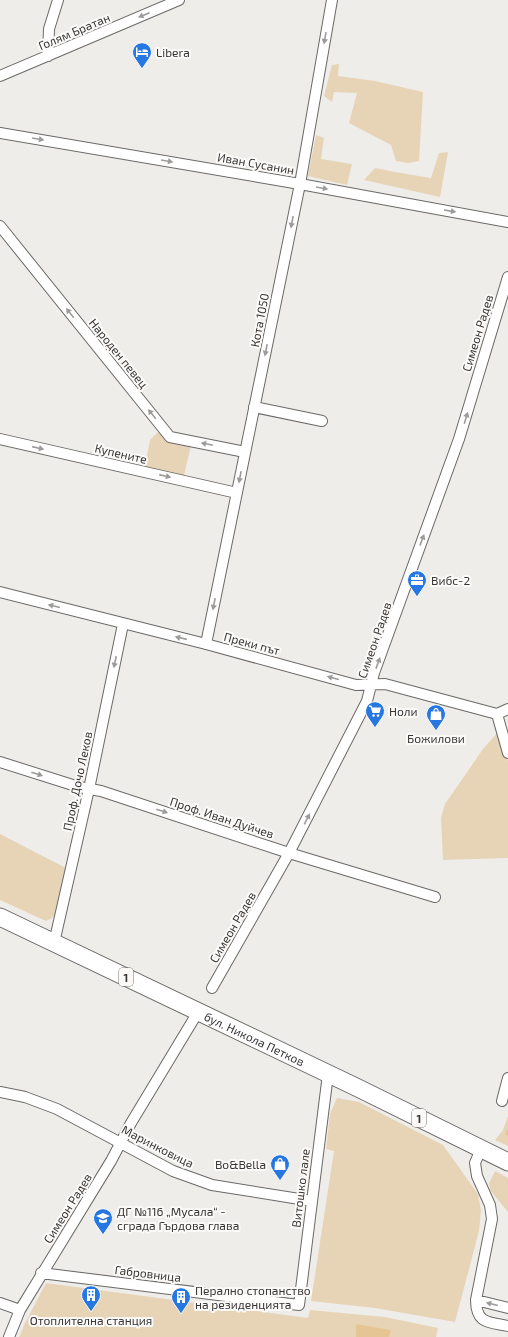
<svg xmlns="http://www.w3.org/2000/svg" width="508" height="1337" viewBox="0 0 508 1337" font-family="'Exo 2',sans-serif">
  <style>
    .green { fill: #e7d4b7 }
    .water { fill: #e6c595 }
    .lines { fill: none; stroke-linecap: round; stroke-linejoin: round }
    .stream { stroke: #e6c595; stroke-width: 3 }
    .minor-casing { stroke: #6b6967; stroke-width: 12 }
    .trunk-casing { stroke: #6b6967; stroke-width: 19 }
    .minor { stroke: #fff; stroke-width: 10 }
    .trunk { stroke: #fff; stroke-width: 17 }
    .oneway { fill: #9c9b9a }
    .labels { text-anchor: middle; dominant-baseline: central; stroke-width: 4; stroke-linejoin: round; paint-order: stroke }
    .shield { fill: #fcfaf8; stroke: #737270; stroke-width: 1 }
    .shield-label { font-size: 11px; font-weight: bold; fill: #383736 }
    .street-label { font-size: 12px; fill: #383736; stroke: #fcfaf8 }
    .poi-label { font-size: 12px; fill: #383736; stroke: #fcfaf8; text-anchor: start }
  </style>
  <rect width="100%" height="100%" fill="#efedea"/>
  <!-- green -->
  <path class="green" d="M339 64 338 76 375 81 423 92 419 161 408 163 396 161 391 145 349 123 357 93 334 92 332 102 324 96 332 65Z
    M316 135 324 138 321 159 352 164 347 185 308 176Z
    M448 152 440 197 364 180 375 168 395 172 431 178 439 153Z
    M163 427 171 437 192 441 183 480 144 471 150 440Z
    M498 732 504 746 508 761V858L443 860 441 818 445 804 483 749Z
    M0 834 66 868 55 915 52 918 46 921 0 900Z
    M337 1098 359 1102 443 1145 478 1194 481 1211 479 1231 455 1322 375 1308 311 1301 334 1151 326 1149 330 1114Z
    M508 1116V1146L495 1140 503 1130Z
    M495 1171 508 1178V1212L490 1190 489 1183Z
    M46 1283 308 1318 310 1310 385 1317 438 1328 436 1337H19L25 1323Z"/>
  <!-- water -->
  <path class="water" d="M356 1324 391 1330 389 1337H356Z"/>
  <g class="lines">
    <!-- stream -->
    <path class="stream" d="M507 1134 508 1131"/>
    <!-- minor casing -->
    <g class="minor-casing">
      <path id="minor" d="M48 56 49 29 58 0
        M0 76 179 0
        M0 133 300 184 508 222
        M0 226 170 437 245 452
        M254 407 322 421
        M0 439 237 493
        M0 592 206 644 356 685 385 684 497 714
        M206 644 300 184 332 0
        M497 714 508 753
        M497 714 508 709
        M0 762 79 787 101 791 289 853 435 897
        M54 943 89 789 123 624
        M212 988 289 853 367 701 374 673 459 439 508 277
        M0 1092 25 1097 57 1109 173 1171 212 1185 312 1201
        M502 1101 508 1078
        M481 1149 475 1163 477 1176 490 1205 492 1219 476 1300C476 1324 489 1322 508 1326
        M41 1273 299 1305 328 1074
        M476 1300 508 1308
        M0 1303 20 1310
        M9 1337 20 1310 111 1161 131 1123 198 1012"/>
    </g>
    <!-- trunk casing -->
    <g class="trunk-casing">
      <g id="trunk">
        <path id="s1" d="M0 917 356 1087 508 1162"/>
      </g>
    </g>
    <!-- minor -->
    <use href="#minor" class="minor"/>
    <!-- trunk -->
    <use href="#trunk" class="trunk"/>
  </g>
  <!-- one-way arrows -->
  <defs><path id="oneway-solid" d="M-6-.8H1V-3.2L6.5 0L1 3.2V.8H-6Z"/></defs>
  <g class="oneway">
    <use href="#oneway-solid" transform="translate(144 15) rotate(157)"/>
    <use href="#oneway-solid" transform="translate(325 38) rotate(100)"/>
    <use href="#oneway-solid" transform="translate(38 139) rotate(10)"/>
    <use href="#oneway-solid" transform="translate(167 161) rotate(10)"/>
    <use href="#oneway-solid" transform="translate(322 188) rotate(10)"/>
    <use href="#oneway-solid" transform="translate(450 211) rotate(9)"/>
    <use href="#oneway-solid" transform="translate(292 222) rotate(101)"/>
    <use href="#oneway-solid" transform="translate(70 313) rotate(-129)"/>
    <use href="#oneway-solid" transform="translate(266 350) rotate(101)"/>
    <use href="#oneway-solid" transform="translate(152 414) rotate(-129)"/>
    <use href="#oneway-solid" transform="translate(466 418) rotate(-73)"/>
    <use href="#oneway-solid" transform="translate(207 444) rotate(-168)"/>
    <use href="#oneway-solid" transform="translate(38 448) rotate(13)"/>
    <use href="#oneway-solid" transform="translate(165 476) rotate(13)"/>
    <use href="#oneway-solid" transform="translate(240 477) rotate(101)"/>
    <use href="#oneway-solid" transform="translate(422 540) rotate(-70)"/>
    <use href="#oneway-solid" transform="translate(214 604) rotate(101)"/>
    <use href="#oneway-solid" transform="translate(54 606) rotate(-166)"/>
    <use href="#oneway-solid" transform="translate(181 638) rotate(-167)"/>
    <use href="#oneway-solid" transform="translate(115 662) rotate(102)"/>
    <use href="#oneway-solid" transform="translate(378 663) rotate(-70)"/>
    <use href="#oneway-solid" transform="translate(333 678) rotate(-165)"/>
    <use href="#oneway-solid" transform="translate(37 774) rotate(18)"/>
    <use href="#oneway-solid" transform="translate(162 811) rotate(18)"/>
    <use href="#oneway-solid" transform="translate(307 819) rotate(-63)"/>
    <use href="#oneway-solid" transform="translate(492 1304) rotate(-166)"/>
  </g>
  <!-- icons -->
  <defs>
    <g id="hotel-pin" transform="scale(1)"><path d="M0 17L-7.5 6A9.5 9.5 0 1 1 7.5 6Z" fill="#2677e2" stroke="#fcfaf8"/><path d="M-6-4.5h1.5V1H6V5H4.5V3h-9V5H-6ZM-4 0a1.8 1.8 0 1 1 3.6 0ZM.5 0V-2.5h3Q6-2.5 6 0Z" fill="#fff"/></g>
    <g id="office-pin" transform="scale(1)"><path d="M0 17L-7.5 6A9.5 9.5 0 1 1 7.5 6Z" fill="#2677e2" stroke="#fcfaf8"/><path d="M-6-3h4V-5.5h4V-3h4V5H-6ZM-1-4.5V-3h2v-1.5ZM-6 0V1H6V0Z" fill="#fff"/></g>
    <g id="supermarket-pin" transform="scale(1)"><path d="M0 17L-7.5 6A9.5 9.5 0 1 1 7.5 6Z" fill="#2677e2" stroke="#fcfaf8"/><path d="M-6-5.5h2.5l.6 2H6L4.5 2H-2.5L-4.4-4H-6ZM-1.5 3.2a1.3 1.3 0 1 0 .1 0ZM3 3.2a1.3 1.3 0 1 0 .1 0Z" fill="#fff"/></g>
    <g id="shop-pin" transform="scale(1)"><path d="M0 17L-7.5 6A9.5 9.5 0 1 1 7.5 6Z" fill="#2677e2" stroke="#fcfaf8"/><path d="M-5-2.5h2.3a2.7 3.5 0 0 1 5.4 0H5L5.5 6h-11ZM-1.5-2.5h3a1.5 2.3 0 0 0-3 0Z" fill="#fff"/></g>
    <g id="school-pin" transform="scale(1)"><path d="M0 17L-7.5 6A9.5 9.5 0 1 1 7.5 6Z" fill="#2677e2" stroke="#fcfaf8"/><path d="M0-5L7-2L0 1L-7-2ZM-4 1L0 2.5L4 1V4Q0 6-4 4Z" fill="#fff"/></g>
    <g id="building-pin" transform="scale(1)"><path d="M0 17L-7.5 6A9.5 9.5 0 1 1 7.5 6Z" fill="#2677e2" stroke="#fcfaf8"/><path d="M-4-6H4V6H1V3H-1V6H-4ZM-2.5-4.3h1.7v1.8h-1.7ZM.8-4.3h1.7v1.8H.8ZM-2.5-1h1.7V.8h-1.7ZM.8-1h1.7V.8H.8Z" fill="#fff"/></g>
  </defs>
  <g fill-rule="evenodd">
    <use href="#hotel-pin" x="142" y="52"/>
    <use href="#office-pin" x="417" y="580"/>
    <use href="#supermarket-pin" x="375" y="711"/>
    <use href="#shop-pin" x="436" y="714"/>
    <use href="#shop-pin" x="280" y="1164"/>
    <use href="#school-pin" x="103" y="1218"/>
    <use href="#building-pin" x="91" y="1295"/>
    <use href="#building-pin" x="181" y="1297"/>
  </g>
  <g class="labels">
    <!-- shield labels -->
    <g class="shield">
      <rect x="119" y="968" width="14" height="18" rx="3"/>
      <rect x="412" y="1109" width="14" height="18" rx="3"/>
    </g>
    <g class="shield-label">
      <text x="126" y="977">1</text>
      <text x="419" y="1118">1</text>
    </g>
    <!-- street labels -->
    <g class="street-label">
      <text transform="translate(74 31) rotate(-23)">Голям Братан</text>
      <text transform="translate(256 163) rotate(10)">Иван Сусанин</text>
      <text transform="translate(259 320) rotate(-79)">Кота 1050</text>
      <text transform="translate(477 333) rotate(-73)">Симеон Радев</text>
      <text transform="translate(119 353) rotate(51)">Народен певец</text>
      <text transform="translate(121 453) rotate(13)">Купените</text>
      <text transform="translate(374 640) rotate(-71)">Симеон Радев</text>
      <text transform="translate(252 643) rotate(15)">Преки път</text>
      <text transform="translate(77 781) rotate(-78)">Проф. Дочо Леков</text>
      <text transform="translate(222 817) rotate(18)">Проф. Иван Дуйчев</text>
      <text transform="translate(232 927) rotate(-60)">Симеон Радев</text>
      <text stroke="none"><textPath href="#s1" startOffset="282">бул. Никола Петков</textPath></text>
      <text transform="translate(158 1146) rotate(27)">Маринковица</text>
      <text transform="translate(300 1188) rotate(-83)">Витошко лале</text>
      <text transform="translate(67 1208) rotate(-58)">Симеон Радев</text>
      <text transform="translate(148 1273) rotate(7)">Габровница</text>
    </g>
    <!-- poi labels -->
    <g class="poi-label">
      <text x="156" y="52">Libera</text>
      <text x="431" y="580">Вибс-2</text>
      <text x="389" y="711">Ноли</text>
      <text x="436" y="738" text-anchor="middle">Божилови</text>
      <text x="266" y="1164" text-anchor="end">Bo&amp;Bella</text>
      <text x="117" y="1211">ДГ №116 „Мусала“ -<tspan x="117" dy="14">сграда Гърдова глава</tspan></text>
      <text x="195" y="1290">Перално стопанство<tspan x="195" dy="14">на резиденцията</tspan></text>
      <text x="91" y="1320" text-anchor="middle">Отоплителна станция</text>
    </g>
  </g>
</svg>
